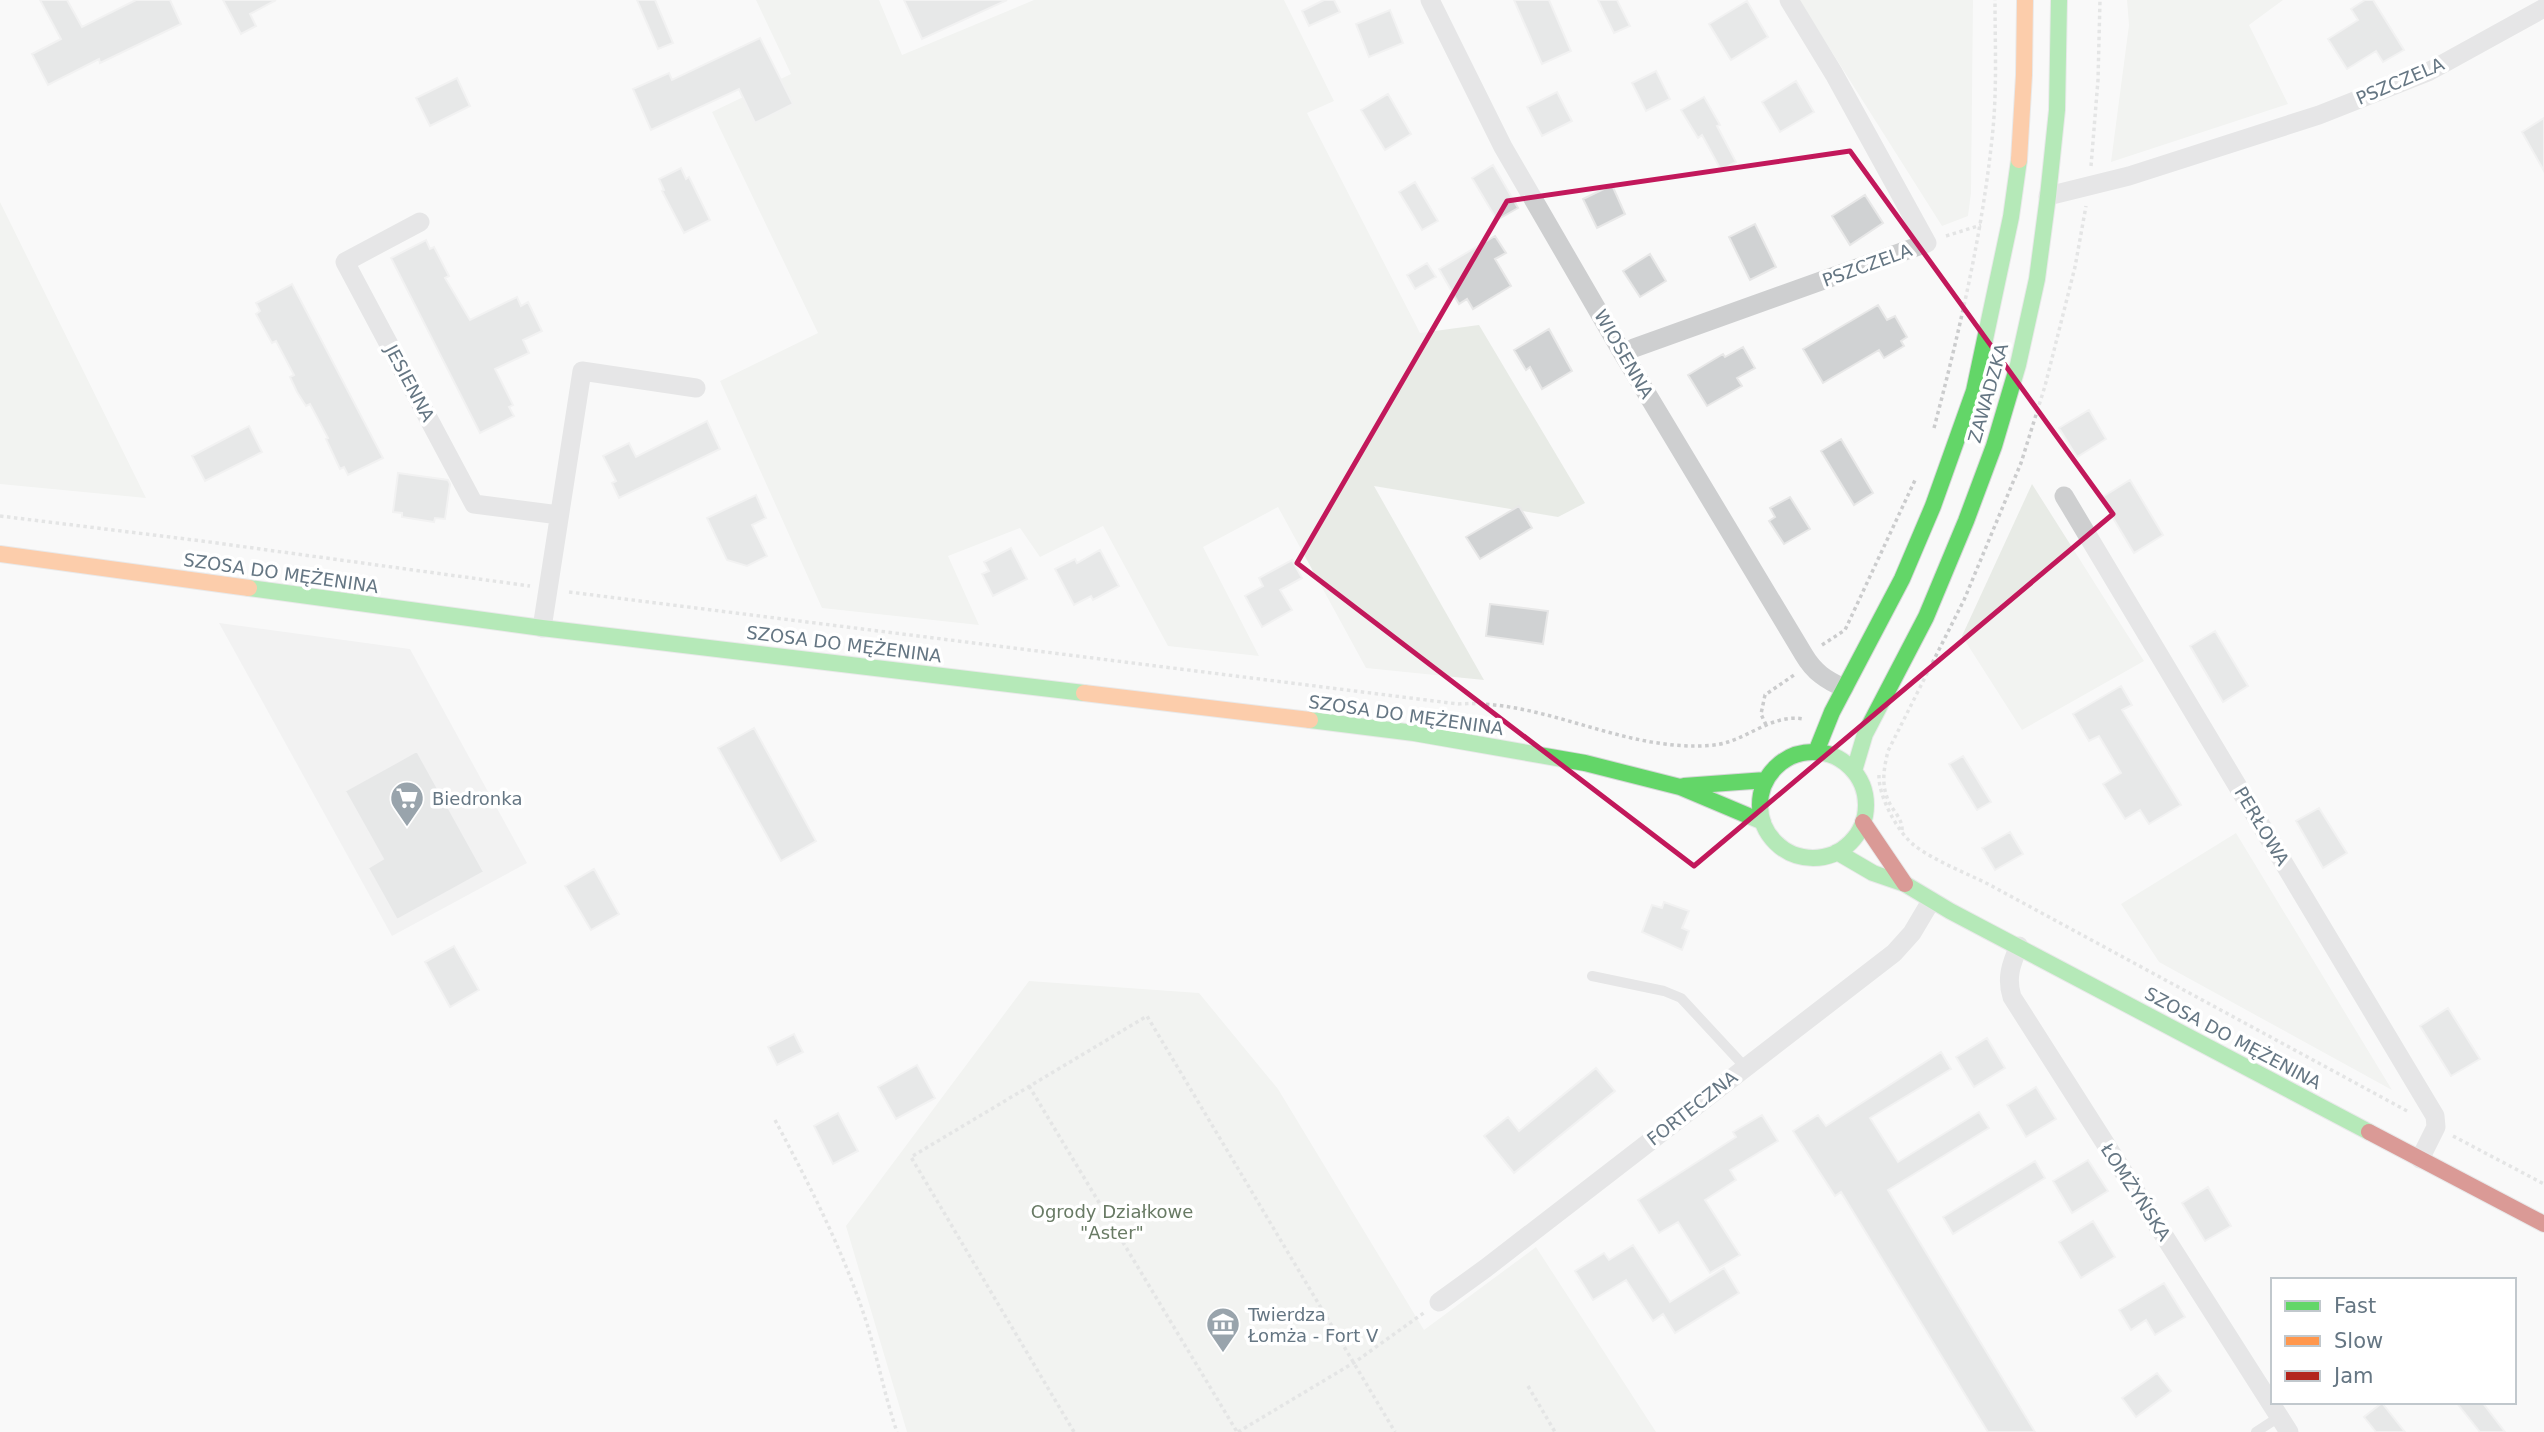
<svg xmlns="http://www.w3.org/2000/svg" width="2544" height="1432" viewBox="0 0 2544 1432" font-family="'DejaVu Sans',sans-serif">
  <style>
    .built { fill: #e8e9e9 }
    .green { fill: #e8ebe6 }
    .building { fill: #d0d2d3; stroke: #e8e8e8; stroke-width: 2 }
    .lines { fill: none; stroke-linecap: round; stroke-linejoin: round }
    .fast-casing { stroke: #d5d6d7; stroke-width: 18 }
    .slow-casing { stroke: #d5d6d7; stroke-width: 18 }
    .jam-casing { stroke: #d5d6d7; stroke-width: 18 }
    .path { stroke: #cbcccd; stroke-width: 3.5; stroke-dasharray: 3.5 3.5; stroke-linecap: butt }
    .lane { stroke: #cecfd0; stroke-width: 10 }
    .street { stroke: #cecfd0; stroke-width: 19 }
    .fast { stroke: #63d668; stroke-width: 16 }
    .slow { stroke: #ff974d; stroke-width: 16 }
    .jam { stroke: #b3261e; stroke-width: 16 }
    .marked { fill: none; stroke: #c2185b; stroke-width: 5; stroke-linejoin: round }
    .labels { text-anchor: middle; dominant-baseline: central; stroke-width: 7; stroke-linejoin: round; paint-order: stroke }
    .street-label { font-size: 18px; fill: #657683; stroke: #fff }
    .poi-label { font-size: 18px; fill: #657683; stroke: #fff; text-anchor: start }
    .park-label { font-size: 18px; fill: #687a64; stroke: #fff }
  </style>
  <rect width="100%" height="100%" fill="#f9f9f9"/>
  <!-- built -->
  <path class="built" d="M219 623 410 649 527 863 392 936Z"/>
  <!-- green -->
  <path class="green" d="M756 0H879L902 55 1034 0H1284L1334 101 1307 113 1420 333 1479 325 1585 503 1558 517 1374 486 1484 680 1366 668 1278 507 1203 547 1259 656 1168 646 1103 526 1040 557 1020 528 948 556 979 625 822 608 720 381 818 333 712 112 791 74Z
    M1799 0H1973L1971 193 1968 216 1942 226Z
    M2127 0H2283L2249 25 2288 104 2111 162 2129 25Z
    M0 202 146 498 0 484Z
    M2032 484 2144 661 2022 730 1962 636Z
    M2236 833 2392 1090 2159 962 2121 904Z
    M1029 981 1199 993 1278 1089 1424 1330 1536 1247 1656 1432H907L846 1226Z"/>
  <!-- building -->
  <path class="building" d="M40 0H67L82 27 136 0H170L181 24 100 63 99 59 48 85 32 54 61 39Z
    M223 0H276L250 14 256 26 241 34Z
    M637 0H655L673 43 658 49Z
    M904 0H1007L922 39Z
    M1324 0H1334L1340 12 1309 26 1302 11Z
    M1514 0H1549L1571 51 1542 64Z
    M1598 0H1617L1630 26 1614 33Z
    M2365 0H2373L2404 50 2383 62 2376 51 2347 69 2328 39 2358 20 2351 9Z
    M1747 1 1768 37 1731 60 1709 24Z
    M1390 10 1403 43 1369 57 1356 24Z
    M760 38 793 104 755 123 739 89 651 130 633 89 669 73 672 80Z
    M1656 71 1670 99 1646 111 1632 83Z
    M457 78 470 106 430 126 416 98Z
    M1796 81 1814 112 1780 132 1762 102Z
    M1557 92 1572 121 1542 136 1527 107Z
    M1388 94 1411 134 1385 150 1361 110Z
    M1704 97 1720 125 1717 126 1736 162 1721 170 1702 135 1698 138 1681 110Z
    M2544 118V171L2522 132Z
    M1493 165 1518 208 1497 220 1472 178Z
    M681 168 686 179 689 177 710 220 684 233 662 191 664 190 659 179Z
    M1415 182 1438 221 1422 230 1399 192Z
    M1612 185 1625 214 1597 228 1583 199Z
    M1865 195 1883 223 1850 245 1832 216Z
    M1755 224 1776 267 1750 280 1729 237Z
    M1495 236 1506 253 1495 259 1511 286 1473 309 1467 299 1459 304 1439 269Z
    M426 240 430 249 434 247 449 276 445 278 470 320 517 297 521 306 528 302 542 331 523 340 529 353 495 369 513 405 509 407 514 416 480 433 391 258Z
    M1650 254 1666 281 1640 297 1623 271Z
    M1427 263 1436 277 1415 289 1407 275Z
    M292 284 383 458 348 475 344 467 340 469 326 439 328 438 310 404 306 406 297 392 290 377 294 375 276 341 272 343 256 314 260 311 256 303Z
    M1878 305 1887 320 1895 316 1907 337 1901 341 1904 346 1884 358 1879 350 1823 383 1803 349Z
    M1549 329 1572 371 1542 389 1530 367 1526 370 1514 350Z
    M1743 347 1755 368 1737 378 1742 386 1707 406 1688 375 1723 354 1725 357Z
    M2089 410 2106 439 2077 457 2059 428Z
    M707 421 720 449 619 498 612 483 616 481 603 456 629 443 636 457Z
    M249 426 262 452 205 481 192 456Z
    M1841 439 1873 493 1854 505 1821 451Z
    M398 473 448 480 450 484 445 519 435 518 434 522 402 517V513L393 512Z
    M2130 480 2163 535 2134 553 2101 498Z
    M756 495 766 518 752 525 767 556 747 566 727 560 707 518Z
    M1790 497 1810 529 1784 544 1769 521 1775 517 1770 508Z
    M1519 506 1532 528 1480 559 1466 537Z
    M1011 548 1027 579 993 596 982 574 989 571 984 562Z
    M1100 550 1119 586 1093 600 1091 596 1074 605 1055 569 1075 559 1077 563Z
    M1292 560 1302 578 1280 590 1292 610 1262 627 1245 596 1263 586 1259 578Z
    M1490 604 1548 611 1543 644 1486 636Z
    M2215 631 2248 686 2223 702 2190 646Z
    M2121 686 2132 705 2122 710 2181 805 2149 824 2140 810 2125 819 2103 784 2121 773 2099 736 2089 741 2073 714Z
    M754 728 816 841 781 861 718 748Z
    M417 751 484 872 397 920 368 868 383 859 345 791Z
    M1963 756 1991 802 1977 810 1949 764Z
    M2319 808 2347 853 2323 868 2296 821Z
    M2010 832 2023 854 1995 870 1982 848Z
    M594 869 619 914 591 930 565 886Z
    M1664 902 1689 911 1682 928 1689 931 1682 950 1642 932 1652 905 1662 908Z
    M454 946 479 990 450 1007 425 962Z
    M2448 1008 2480 1059 2451 1076 2420 1026Z
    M794 1034 803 1052 777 1065 768 1047Z
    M1987 1038 2005 1068 1974 1087 1956 1057Z
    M1941 1052 1951 1069 1870 1118 1898 1162 1979 1112 1989 1128 1888 1190 2035 1432H1988L1841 1192 1835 1196 1793 1131 1818 1115 1826 1126Z
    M917 1065 935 1098 896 1119 878 1087Z
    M1596 1068 1615 1091 1514 1173 1484 1136 1508 1117 1519 1131Z
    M2036 1087 2056 1119 2026 1137 2007 1105Z
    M838 1113 858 1151 833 1164 814 1126Z
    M1762 1115 1778 1141 1730 1170 1736 1180 1705 1200 1740 1255 1710 1273 1678 1222 1659 1233 1638 1200 1736 1137 1733 1132Z
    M2088 1160 2108 1191 2072 1213 2053 1181Z
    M2035 1161 2045 1178 1953 1234 1943 1217Z
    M2208 1187 2231 1226 2205 1241 2182 1203Z
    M2093 1221 2115 1257 2081 1278 2059 1242Z
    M1633 1245 1670 1302 1724 1268 1739 1293 1675 1333 1663 1314 1653 1321 1626 1280 1593 1300 1575 1271 1604 1253 1609 1260Z
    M2164 1283 2185 1317 2155 1335 2146 1320 2131 1330 2119 1310Z
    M2157 1373 2171 1391 2136 1417 2122 1398Z
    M2456 1402H2482L2505 1432H2480Z
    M2382 1403 2405 1432H2376L2364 1417Z"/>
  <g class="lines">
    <!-- fast casing -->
    <g class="fast-casing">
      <path id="fast" d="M249 588 542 628 1084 693
        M1310 720 1414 733 1585 763 1680 787 1763 822
        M1816 752 1832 712 1902 579 1933 506 1974 391 2011 217 2019 160
        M1760 805a53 53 0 1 1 106 0a53 53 0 1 1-106 0Z
        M1854 771 1865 734 1926 617 1966 521 1994 446 2018 365 2037 279 2048 196 2057 110 2059 0
        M1684 786 1766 780
        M1837 852 1873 873 1905 884 1950 911 2369 1132"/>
    </g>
    <!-- slow casing -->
    <g class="slow-casing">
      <path id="slow" d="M2019 160 2024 75 2025 0
        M0 554 249 588
        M1084 693 1310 720"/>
    </g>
    <!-- jam casing -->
    <g class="jam-casing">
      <path id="jam" d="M1863 822 1905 884
        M2369 1132 2544 1224"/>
    </g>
    <!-- path -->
    <path class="path" d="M2091 166 2098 80 2100 0
      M1946 236 1981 225
      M1934 428C1960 329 1983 231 1993 129 1997 86 1995 42 1995 0
      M0 516 202 541 530 586
      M569 592 1458 704C1537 699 1610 744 1690 746 1702 746 1717 746 1728 742 1753 734 1776 714 1804 719
      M1822 645 1845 630 1916 478
      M1766 725 1761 714 1765 695 1794 675
      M1879 775C1878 796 1898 833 1915 846 1937 862 1964 872 1988 884L2409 1112
      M1902 830C1903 819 1892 810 1888 800 1881 783 1884 768 1888 751L1964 600 2021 463 2045 386 2075 267 2086 206
      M1029 1086 1237 1432
      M775 1120C810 1186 844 1252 867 1324 878 1360 885 1397 897 1432
      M2453 1136 2544 1184
      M1528 1386 1555 1432
      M1074 1432 911 1157 1147 1016 1395 1432
      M1238 1432 1355 1362 1425 1312"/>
    <!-- lane -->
    <path class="lane" d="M1592 976 1664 991 1681 998 1745 1067
      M2256 1432 2279 1417"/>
    <!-- street -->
    <path class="street" d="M1430 0 1503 147 1623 354 1804 655C1814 672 1826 680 1844 688
      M2048 196 2129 176 2319 115 2428 72 2544 8
      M420 222 345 262 474 504 559 515
      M1623 354 1634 348 1927 243 1834 74 1789 0
      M2064 496 2435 1116 2436 1127 2420 1159
      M542 628 582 371 696 388
      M2019 946C2011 964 2006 978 2012 997L2289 1432
      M1439 1302 1486 1268 1894 953 1912 933 1931 901"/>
    <!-- fast -->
    <use href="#fast" class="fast"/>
    <!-- slow -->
    <use href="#slow" class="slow"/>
    <!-- jam -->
    <use href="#jam" class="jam"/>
  </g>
  <!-- marked area -->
  <path d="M0 0H2544V1432H0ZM1850 151 2113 514 1694 866 1297 563 1507 201Z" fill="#f9f9f9" fill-opacity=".55" fill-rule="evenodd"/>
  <path class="marked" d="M1850 151 2113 514 1694 866 1297 563 1507 201Z"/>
  <!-- icons -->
  <defs>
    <g id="supermarket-pin" transform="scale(1.75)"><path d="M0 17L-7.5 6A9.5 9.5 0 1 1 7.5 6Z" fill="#99a4ac" stroke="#fff"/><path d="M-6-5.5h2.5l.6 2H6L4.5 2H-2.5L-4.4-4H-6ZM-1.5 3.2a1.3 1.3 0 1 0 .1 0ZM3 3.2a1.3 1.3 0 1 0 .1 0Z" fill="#fff"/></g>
    <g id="museum-pin" transform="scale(1.75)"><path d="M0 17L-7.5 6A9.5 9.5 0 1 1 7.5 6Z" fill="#99a4ac" stroke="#fff"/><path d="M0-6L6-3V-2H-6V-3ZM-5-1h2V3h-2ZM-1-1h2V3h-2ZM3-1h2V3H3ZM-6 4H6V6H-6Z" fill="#fff"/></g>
  </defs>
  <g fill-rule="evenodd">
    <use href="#supermarket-pin" x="407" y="798"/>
    <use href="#museum-pin" x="1223" y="1324"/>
  </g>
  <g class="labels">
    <!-- street labels -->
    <g class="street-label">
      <text transform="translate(2400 81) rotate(-23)">PSZCZELA</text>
      <text transform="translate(1867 265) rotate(-20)">PSZCZELA</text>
      <text transform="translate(1624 354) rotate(60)">WIOSENNA</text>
      <text transform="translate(410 383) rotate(62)">JESIENNA</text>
      <text transform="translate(1988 393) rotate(-74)">ZAWADZKA</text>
      <text transform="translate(281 573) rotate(8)">SZOSA DO MĘŻENINA</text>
      <text transform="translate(844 644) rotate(7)">SZOSA DO MĘŻENINA</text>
      <text transform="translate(1406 715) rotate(8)">SZOSA DO MĘŻENINA</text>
      <text transform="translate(2262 826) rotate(59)">PERŁOWA</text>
      <text transform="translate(2233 1038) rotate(28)">SZOSA DO MĘŻENINA</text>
      <text transform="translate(1692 1108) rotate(-38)">FORTECZNA</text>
      <text transform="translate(2136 1192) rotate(57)">ŁOMŻYŃSKA</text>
    </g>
    <!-- poi labels -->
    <g class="poi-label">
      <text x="432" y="798">Biedronka</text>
      <text x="1248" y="1314">Twierdza<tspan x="1248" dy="21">Łomża - Fort V</tspan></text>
    </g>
    <!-- park labels -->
    <g class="park-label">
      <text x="1112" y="1211">Ogrody Działkowe<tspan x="1112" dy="21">"Aster"</tspan></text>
    </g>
  </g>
  <!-- legend -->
  <rect x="2271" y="1278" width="245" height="126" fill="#ffffff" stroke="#c1c8cd" stroke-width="2"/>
  <rect x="2285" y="1301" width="35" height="10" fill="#63d668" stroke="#c1c8cd" stroke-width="2"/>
  <text x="2334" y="1313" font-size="21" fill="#657683">Fast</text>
  <rect x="2285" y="1336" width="35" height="10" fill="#ff974d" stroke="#c1c8cd" stroke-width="2"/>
  <text x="2334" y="1348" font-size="21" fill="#657683">Slow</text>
  <rect x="2285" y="1371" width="35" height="10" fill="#b3261e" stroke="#c1c8cd" stroke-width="2"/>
  <text x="2334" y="1383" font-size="21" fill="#657683">Jam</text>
</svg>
